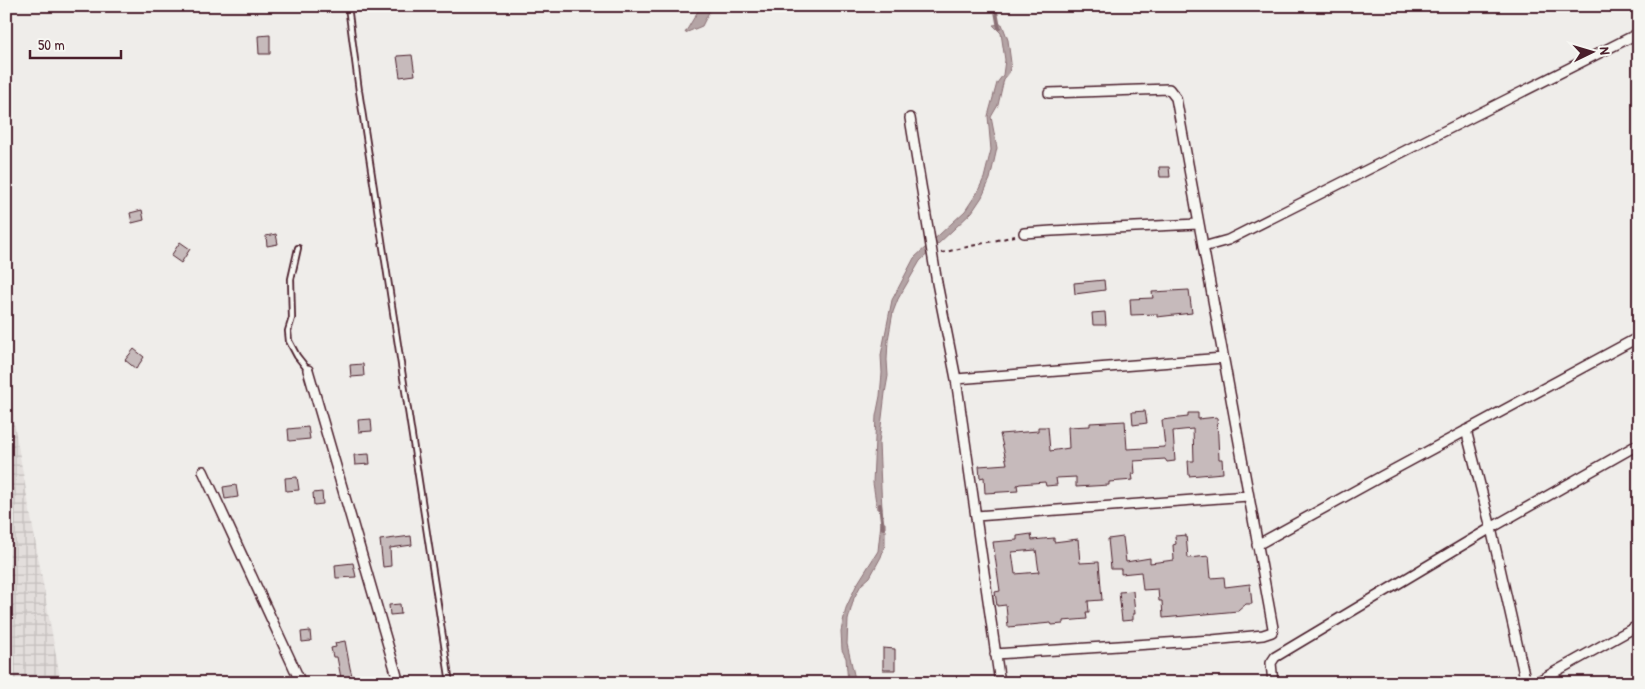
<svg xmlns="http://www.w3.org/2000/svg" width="1645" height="689" viewBox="0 0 1645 689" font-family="'Patrick Hand',sans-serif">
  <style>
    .industrial { fill: url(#industrial-grid) }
    .water { fill: #b4a4a5; stroke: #8a6f74 }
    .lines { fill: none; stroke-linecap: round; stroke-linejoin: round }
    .stream { stroke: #8a6f74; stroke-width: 4 }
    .building { fill: #c6babb; stroke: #4a1f2b; fill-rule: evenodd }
    .service-casing { stroke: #4a1f2b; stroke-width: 8 }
    .minor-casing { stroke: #4a1f2b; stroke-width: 12 }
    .path { stroke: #4a1f2b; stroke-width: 2; stroke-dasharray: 4 4; stroke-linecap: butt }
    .service { stroke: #f6f6f2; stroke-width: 4.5 }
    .minor { stroke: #f6f6f2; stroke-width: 9 }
  </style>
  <defs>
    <pattern id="industrial-grid" width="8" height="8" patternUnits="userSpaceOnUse" patternTransform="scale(1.25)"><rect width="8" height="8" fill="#e3dedc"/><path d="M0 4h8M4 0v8" fill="none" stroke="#c4bebd"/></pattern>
  </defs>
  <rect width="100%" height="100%" fill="#efedea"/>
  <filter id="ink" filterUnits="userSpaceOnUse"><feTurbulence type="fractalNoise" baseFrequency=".02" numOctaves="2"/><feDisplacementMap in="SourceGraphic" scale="10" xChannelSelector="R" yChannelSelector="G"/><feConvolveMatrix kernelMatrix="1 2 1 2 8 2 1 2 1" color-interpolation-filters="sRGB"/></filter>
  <g filter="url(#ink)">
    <!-- industrial -->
    <path class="industrial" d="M11 407 61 683H6V408Z"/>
    <!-- water -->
    <path class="water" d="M701 6H712L702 26 685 33Z
      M1002 24 1008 40 1011 63 1009 73 1004 79 998 105 991 117 997 148 990 179 982 197 972 212 920 261 898 299 893 312 888 340 887 360 888 376 885 393 879 443 882 510 877 509 873 483 876 416 880 396 882 373 881 355 892 300 914 258 965 211 977 193 984 178 991 150 988 116 997 83 1003 75 1005 60 1001 33 993 25Z
      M881 523H885V545L881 557 870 577 861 585 854 598 848 620 847 644 855 679 853 683H848L846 658 842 650 841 631 846 608 856 586 878 551Z"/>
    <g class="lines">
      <!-- stream -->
      <path class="stream" d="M995 6 999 28
        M880 505 883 528"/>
    </g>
    <!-- building -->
    <path class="building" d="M270 35V54H259L258 36Z
      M412 55 415 75 400 77 397 56Z
      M1159 167H1169L1170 177H1160Z
      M142 210 144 220 132 223 130 213Z
      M276 234 278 244 267 246 266 236Z
      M180 242 190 249 181 263 171 256Z
      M1104 280 1105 290 1075 294 1074 283Z
      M1189 290 1192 313 1157 317V314L1131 315 1130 299 1153 298 1152 292Z
      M1105 312 1106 325H1093L1092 313Z
      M134 349 144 357 136 369 125 360Z
      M363 364 364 376 351 377 350 365Z
      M1145 411 1147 423 1133 425 1132 412Z
      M1188 413H1198V419L1217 417 1219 459H1222L1223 473 1189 476 1188 461H1194L1193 429 1173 431 1175 461 1167 462 1165 459 1134 461 1135 474H1132L1133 480 1109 482V485L1076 487V477L1056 478 1057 485 1046 486 1045 482 1020 484 1017 485 1018 491 985 493 984 477 980 478 979 466 1007 464 1000 434 1038 431V427H1048L1050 451 1069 448 1068 427 1090 426V423L1125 421 1127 449 1165 447 1162 420 1188 417Z
      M371 419 372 431 359 432 358 420Z
      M308 427 310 439 289 441 288 429Z
      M369 454 370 464 355 465 354 455Z
      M297 477 299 490 286 491 285 478Z
      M236 485 238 497 225 499 223 487Z
      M322 492 323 504 314 505 313 493Z
      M1031 534 1032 540 1054 538V542L1078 539 1080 563 1099 562 1102 600 1088 601 1089 612H1086L1087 619 1063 621V624L1052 625 1051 623 1008 627 1006 605 997 606 995 592 1000 591 993 542 1017 540V536ZM1036 550 1039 572 1015 574 1012 552Z
      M1186 535 1188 558 1209 556 1211 578 1224 577 1225 587 1250 584 1252 604H1246L1238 611 1163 618 1162 601H1159L1158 589 1143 590 1141 572 1121 574V569H1111L1108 539 1123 537 1126 562 1150 558V563L1174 560 1173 545 1176 544 1175 536Z
      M411 536 412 545 390 548 391 566 383 567 380 540Z
      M353 563 356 577 336 578 335 565Z
      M1133 591 1135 614H1133V620L1122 621 1119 592Z
      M400 604 401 614 390 615 389 605Z
      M310 631 311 641 302 642 301 632Z
      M345 641 350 668 354 683H342L337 657H333L331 648 336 647 335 643Z
      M883 648 895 649V670H883Z"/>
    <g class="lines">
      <!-- service casing -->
      <g class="service-casing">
        <path id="service" d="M348 6 359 91 450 683
          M298 248 291 279 292 318 288 331 289 341 297 356 308 370"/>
      </g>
      <!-- minor casing -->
      <g class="minor-casing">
        <path id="minor" d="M910 118 937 283 956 379 1000 683
          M1024 233 1052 231 1198 224
          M1203 247 1228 240 1639 33
          M308 370 399 683
          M956 379 1223 358
          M1466 430 1491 528 1526 683
          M203 471 301 683
          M976 516 1248 496
          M1257 545 1382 476 1639 337
          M995 654 1212 640 1263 635 1272 632 1273 628 1176 98 1169 89 1049 93
          M1273 683 1271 663 1275 657 1491 528 1639 444
          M1535 683 1639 625"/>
      </g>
      <!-- path -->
      <path class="path" d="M941 253 1015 236"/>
      <!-- service -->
      <use href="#service" class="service"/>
      <!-- minor -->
      <use href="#minor" class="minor"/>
    </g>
  </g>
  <!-- margin -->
  <rect width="1645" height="689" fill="none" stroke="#f6f6f2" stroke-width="25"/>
  <rect x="12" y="12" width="1620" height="664" fill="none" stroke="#4a1f2b" stroke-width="2" filter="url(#ink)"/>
  <!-- north arrow -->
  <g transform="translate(1592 52) rotate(85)" stroke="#f6f6f2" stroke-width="4" paint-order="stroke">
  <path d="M0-4L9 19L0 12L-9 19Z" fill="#4a1f2b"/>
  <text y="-8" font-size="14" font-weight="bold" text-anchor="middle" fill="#4a1f2b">N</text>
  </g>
  <!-- scale -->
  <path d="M30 50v8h91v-8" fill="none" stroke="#4a1f2b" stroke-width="2.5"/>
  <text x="38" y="50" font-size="15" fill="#4a1f2b" stroke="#f6f6f2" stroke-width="4" paint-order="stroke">50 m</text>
</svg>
